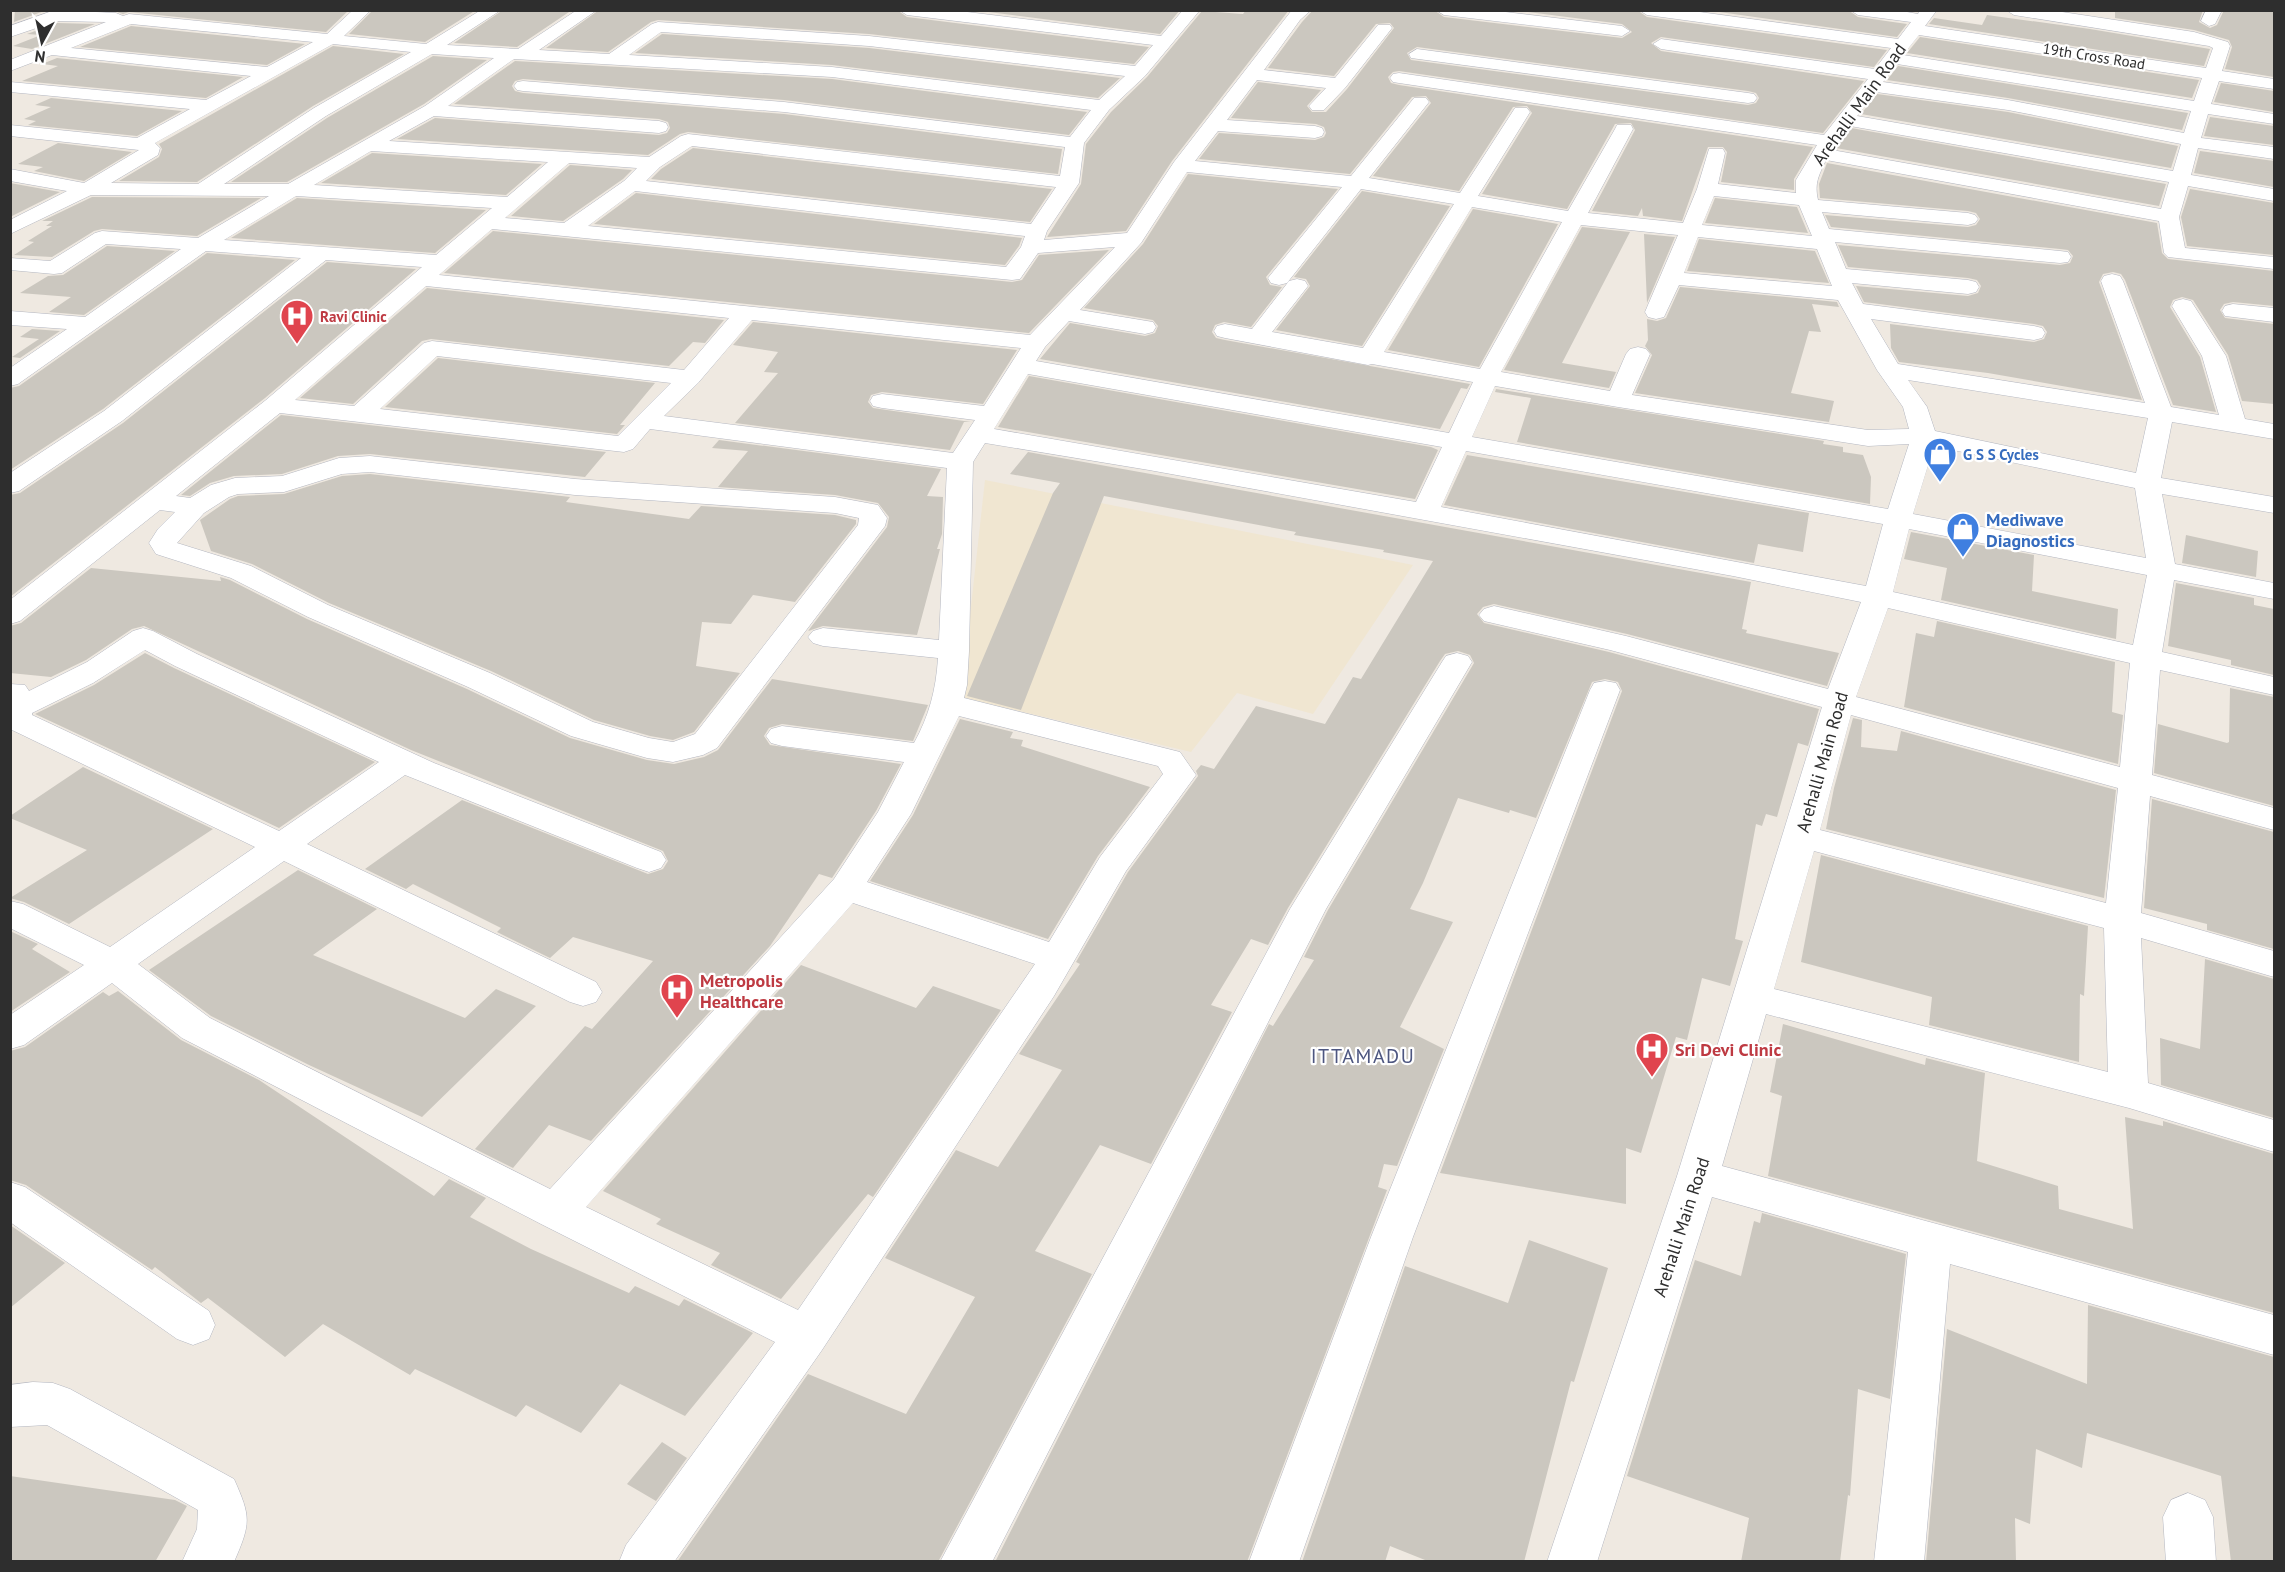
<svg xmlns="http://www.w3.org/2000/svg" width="2285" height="1572" viewBox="0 0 2285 1572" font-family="'PT Sans',sans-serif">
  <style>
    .education { fill: #f0e6d1 }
    .building { fill: #cbc7bf; fill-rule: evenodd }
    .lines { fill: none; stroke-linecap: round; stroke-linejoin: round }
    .minor-casing { stroke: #b4b7c1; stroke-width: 1 }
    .minor { fill: #fff; fill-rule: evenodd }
    .labels { text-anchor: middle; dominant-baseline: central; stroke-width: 4.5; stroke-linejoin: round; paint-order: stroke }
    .far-street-label { font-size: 15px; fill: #2e2e2e; stroke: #fff }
    .far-health-label { font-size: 15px; font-weight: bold; fill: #be3a42; stroke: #fff; text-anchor: start }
    .far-shop-label { font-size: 15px; font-weight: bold; fill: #366cbe; stroke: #fff; text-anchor: start }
    .street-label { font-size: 18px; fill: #2e2e2e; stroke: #fff }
    .shop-label { font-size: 18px; font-weight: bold; fill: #366cbe; stroke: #fff; text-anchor: start }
    .health-label { font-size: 18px; font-weight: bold; fill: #be3a42; stroke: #fff; text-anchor: start }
    .neighbourhood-label { font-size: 20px; letter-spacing: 1.5px; fill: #4d5680; stroke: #fff }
  </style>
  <rect width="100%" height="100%" fill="#efe9e1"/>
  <!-- education -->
  <path class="education" d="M985 480 1413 565 1313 714 1237 693 1191 752 961 697Z"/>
  <!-- building -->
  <path class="building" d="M15 10H47L14 22Z
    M111 10H349L326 32 129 12 123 14Z
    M373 10 437 12 476 10 425 42 349 34Z
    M503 10H572L517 47 454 43Z
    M599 10H897L907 17 1149 47 1134 64 869 34 658 20 651 22 608 52 546 48Z
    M973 10H1180L1160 34Z
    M1246 10H1289L1172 161 1126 231 1047 237 1081 184 1086 144 1111 112 1147 77 1202 11 1243 14Z
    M1313 10H1434L1444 17 1622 38 1632 32 1622 24 1512 10H1637L1647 17 1887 50 1874 67 1661 37 1651 43 1661 51 1864 81 1823 133 1399 71 1393 72 1388 77 1391 83 1399 85 1813 147 1794 179V190L1721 182 1727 152 1723 147H1708L1682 221 1643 216 1642 208 1638 216 1592 211 1635 130 1631 123 1615 124 1567 209 1482 194 1532 113 1527 106 1513 107 1459 191 1373 176 1431 103 1426 96 1412 97 1350 174 1199 159 1219 133 1315 140 1324 137 1326 133 1324 127 1316 124 1231 118 1258 82 1321 90 1307 106 1312 112H1326L1347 89 1394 28 1390 23 1376 24 1334 76 1268 68 1302 22ZM1417 47 1748 91 1756 93 1759 98 1756 103 1748 105 1411 60 1407 53Z
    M1705 10H1848L1858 17 1907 24 1897 37Z
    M2115 10H2203L2199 22 2210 28 2217 25 2224 10H2274V77L2225 69 2232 47 2229 40 2194 30 2115 18Z
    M1987 15 2090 29 2210 49 2204 66 1929 24 1934 18 1982 25Z
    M57 23 95 24 32 49 13 46 41 35 27 34Z
    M131 26 305 44 267 65 80 47Z
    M662 34 869 48 1120 78 1098 98 832 65 635 53Z
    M1920 37 2199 80 2192 98 1907 53Z
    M333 46 404 54 313 106 197 182 119 181 159 157 162 149 159 144Z
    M433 56 487 60 424 104 287 182H231L327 118Z
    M57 58 243 77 206 98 22 81 58 66 42 64Z
    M515 61 832 79 1087 112 1069 135 784 100 523 79 515 81 512 86 515 91 523 93 784 114 1062 149 1058 174 688 132 680 134 648 155 397 139 435 118 659 135 667 133 670 128 668 122 659 119 454 104Z
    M1898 66 2188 113 2182 130 2008 98 1887 80Z
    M2221 83 2274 91V112L2214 102Z
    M1877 94 2008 112 2178 146 2171 168 1861 114Z
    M51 98 182 111 137 136 28 125 36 121 24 119 51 107 35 105Z
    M2210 117 2274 126V145L2204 136Z
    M1851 128 2166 184 2159 206 1836 148Z
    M58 143 132 152 84 181 34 171 43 167 18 164Z
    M693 148 1052 189 1030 222 651 179 661 169Z
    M2200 151 2274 161V187L2194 173Z
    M372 153 542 164 506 195 321 183Z
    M1827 163 2157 223 2162 253 2168 259 2274 271V306L2233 302 2224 304 2220 310 2225 318 2274 324V404L2242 401 2228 355 2193 300 2182 297 2173 300 2170 307 2200 357 2216 412 2173 405 2125 280 2121 274 2113 272 2103 274 2099 282 2142 400 1988 373 1899 362 1891 348 1890 324 2034 342 2044 339 2047 332 2043 326 2034 324 1864 302 1856 286 1968 296 1978 293 1981 286 1977 280 1968 278 1848 267 1838 245 2060 265 2070 263 2073 256 2068 250 2060 249 1831 227 1825 215 1968 227 1976 225 1980 219 1976 213 1968 211 1820 198 1819 184Z
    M570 165 632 170 623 179 563 221 511 216Z
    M1188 174 1338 189 1266 277 1270 285 1282 287 1251 327 1224 322 1215 325 1212 332 1216 338 1225 340 1470 384 1467 389 1461 388 1440 429 1040 359 1070 323 1145 336 1155 333 1158 326 1153 320 1084 308 1143 244Z
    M10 183 60 192 10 217Z
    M2190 189 2274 203V255L2187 246 2181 217Z
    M1362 191 1450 206 1362 346 1276 330 1310 286 1306 279 1294 277Z
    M636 193 1022 238 1019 246 1005 265 594 224Z
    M92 197 261 198 197 236 102 229 94 231 52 257 14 255 34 242 28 241 52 226H46L53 221H42Z
    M297 198 486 210 435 253 231 238Z
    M1715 198 1797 207 1808 233 1705 223Z
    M1473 209 1558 224 1479 367 1388 350Z
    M1582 227 1630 232 1562 363 1616 372 1609 388 1504 370Z
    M493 231 1012 282 1022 280 1039 255 1109 250 1029 333 444 273Z
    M1644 234 1675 237 1647 303Z
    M1699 239 1815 251 1829 283 1687 271Z
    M107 246 175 251 84 315 49 312 71 297 20 293 48 276 63 275Z
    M207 253 295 260 103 409 10 470V388L19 386Z
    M327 262 416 269 265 398 10 597V495L20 493 123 423Z
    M1680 287 1837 302 1839 307 1812 304 1821 332 1809 331 1791 393 1834 401 1829 422 1635 393 1652 355 1645 346 1648 340 1647 319 1657 321 1666 318Z
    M427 288 724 320 705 343 693 342 669 366 431 339 422 341 353 404 300 398Z
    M753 322 1017 350 983 404 882 392 871 395 868 402 873 408 971 422H964L950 450 735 423 778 373 764 372 778 352 733 345Z
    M32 329 60 331 20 358 12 357 39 339 20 337Z
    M438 358 655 383 620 425H625L617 434 385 407Z
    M1029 376 1431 447 1438 450 1415 499 998 427Z
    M1496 389 1824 441 1823 444 1843 447V452L1863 455 1871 477 1870 504 1517 442 1531 398 1495 392Z
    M281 415 606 452 585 477 370 454 338 456 282 474 234 476 210 483 190 496 181 495Z
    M719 440 941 469 927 496 943 497 942 534 937 549H940L917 635 823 626 808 631 887 527 889 517 878 503 835 495 718 487 748 451 712 448Z
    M1028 452 1751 582 1742 629 1747 630 1746 633 1839 653 1827 686 1627 634 1494 604 1483 607 1477 614 1484 623 1609 652 1819 709 1808 746 1798 743 1777 817 1766 814 1762 826 1756 824 1735 939 1743 941 1730 986 1702 978 1687 1040 1676 1037 1641 1153 1626 1148V1204L1440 1173 1622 691 1618 682 1605 679 1592 682 1536 818 1510 810 1509 813 1458 798 1423 883 1410 909 1453 922 1400 1027 1444 1049 1397 1166 1384 1164 1378 1187 1387 1190 1247 1562H995L1269 1024 1273 1026 1314 960 1304 957 1328 910 1474 663 1470 655 1458 651 1445 654 1440 661 1288 908 1268 945 1251 939 1211 1005 1232 1012 1151 1164 1100 1145 1035 1251 1092 1274 938 1562H677L808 1374 906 1414 975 1297 885 1258 956 1150 998 1167 1062 1070 1019 1054 1080 964 1076 962 1128 872 1198 776 1196 771 1201 765 1214 769 1256 706 1325 724 1353 677 1361 679 1433 561 1383 552 1384 550 1294 535 1296 532 1104 496 1021 710 967 696 1053 493 1060 483 1010 474Z
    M1467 455 1809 513 1803 552 1758 544 1754 563 1444 505Z
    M370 474 570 497 566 502 689 519 701 506 835 515 856 520V524L795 602 753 595 731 624 702 622 696 666 740 673 694 732 673 740 650 736 594 720 491 671 329 603 252 564 211 551 200 520 230 499 238 496 284 494 342 476Z
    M1911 532 2034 555 2032 591 2118 609 2116 639 1941 600 1947 568 1904 559Z
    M2186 535 2258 551 2256 577 2182 563Z
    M91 568 221 581 220 577 230 580 307 619 467 689 570 738 647 760 674 764 704 757 718 750 772 679 928 705 913 741 782 724 769 728 764 736 770 745 901 764 876 811 832 878 819 874 770 946 591 1141 549 1125 513 1168 475 1149 585 1026 592 1029 653 961 573 937 550 958 497 932 501 928 413 884 406 889 365 869 462 800 648 874 663 869 668 861 663 851 411 750 144 626 132 629 86 660 51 677 10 673V626L21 623Z
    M2176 583 2254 598V605L2274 609V675L2231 665V660L2168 646Z
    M1937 621 2115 662 2112 712 2123 715 2118 764 1904 707 1916 633 1934 637Z
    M145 653 174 668 375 762 279 828 35 714 94 685Z
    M2230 688 2274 697V806L2154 773 2158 724 2227 743 2229 742Z
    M1853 718 1862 720 1861 747 1897 751 1901 731 2116 790 2104 898 1826 829 1834 788Z
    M960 719 1013 732 1010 738 1023 740 1021 746 1150 787 1098 856 1048 939 870 881 913 815Z
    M83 767 213 829 69 924 24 902 10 898 87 850 10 818V816Z
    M2152 799 2274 832V949L2207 930V924L2144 908Z
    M1821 855 2088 926 2084 996 2080 994 2079 1062 1929 1025 1932 997 1801 962Z
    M298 870 377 909 313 955 465 1018 496 989 536 1006 422 1117 309 1065 211 1016 149 970Z
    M10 931 38 944 32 949 70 972 10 1012Z
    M2205 959 2274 979V1118L2161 1085 2160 1038 2200 1049Z
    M801 965 916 1008 933 986 1001 1010 873 1197 868 1194 781 1299 711 1265 720 1253 656 1224 661 1219 603 1191Z
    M118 991 181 1040 259 1080 434 1196 449 1179 486 1198 470 1217 531 1249 629 1293 635 1286 679 1306 684 1299 753 1333 685 1416 620 1384 581 1433 526 1405 516 1417 415 1369 410 1375 323 1324 285 1357 208 1298 201 1303 155 1267 152 1270 26 1185 10 1180V1051L25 1047 103 992 109 996Z
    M1783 1024 1925 1065 1926 1058 1985 1073 1977 1161 2058 1186 2059 1209 2133 1229 2125 1117 2163 1126V1121L2274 1154V1313L1768 1176 1782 1096 1770 1092Z
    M1762 1213 1906 1254 1890 1399 1858 1389 1850 1496 1848 1495 1840 1562H1741L1749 1518 1627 1476 1695 1260 1741 1276 1754 1221 1760 1223Z
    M10 1225 65 1263 10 1308Z
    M1529 1240 1608 1268 1574 1382 1571 1381 1524 1562H1430L1390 1546 1385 1562H1302L1405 1266 1508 1303Z
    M2088 1305 2274 1357V1562H2231L2221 1476 2087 1433 2082 1468 2036 1449 2030 1524 2015 1518 2016 1562H1926L1947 1329 2087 1384Z
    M662 1442 687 1458 656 1501 627 1484Z
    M10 1476 175 1500 187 1506 155 1562H10Z"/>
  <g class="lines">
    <!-- minor casing -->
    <g class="minor-casing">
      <path id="minor" d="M55 10 116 13 123 16 129 14 327 34 353 10H371L344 36 426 44 481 10H501L447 45 518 49 577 10H597L539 50 609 54 652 24 658 22 869 36 1135 66 1153 45 907 15 899 10H951L1161 36 1183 10H1200L1145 76 1109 110 1084 143 1079 183 1047 231 1044 240 1127 233 1174 162 1292 10H1311L1300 20 1264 70 1335 78 1378 25H1390L1392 28 1345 88 1324 110H1312L1309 106 1326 88 1257 80 1227 120 1315 126 1322 128 1324 132 1322 136 1315 138 1218 131 1195 161 1351 176 1414 98H1426L1429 102 1369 178 1460 193 1515 108H1527L1530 112 1478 196 1568 211 1615 129 1617 125H1631L1633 129 1588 213 1683 223 1697 189 1709 149H1723L1725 153 1718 184 1796 193V180L1817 145 1399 83 1393 82 1390 78 1393 74 1399 73 1824 135 1868 79 1661 49 1653 44 1661 39 1875 69 1891 48 1647 15 1639 10H1685L1898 39 1911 22 1858 15 1850 10H1896L1918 14 1920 10H1937L1925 26 2206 68 2213 48 2209 46 2014 15 2006 10H2049L2194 32 2228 42 2230 46 2222 71 2274 79V89L2219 81 2211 104 2274 114V124L2208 114 2201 138 2274 147V159L2198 148 2191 175 2274 189V201L2188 186 2179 217 2185 248 2274 257V269L2168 257 2164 253 2159 221 1826 160C1819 175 1814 183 1818 200L1968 213 1975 215 1978 219 1975 223 1968 225 1822 212 1829 229 2060 251 2068 252 2071 257 2068 262 2060 263 1835 242 1846 269 1968 280 1976 282 1979 287 1976 292 1968 294 1852 283 1863 304 2034 326 2042 328 2045 333 2042 338 2034 340 1871 319 1898 364 2145 403 2101 281 2104 276 2112 274 2120 276 2123 281 2171 407 2219 415 2202 356 2172 306 2175 301 2183 299 2191 301 2226 356 2245 419 2274 424V439L2172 422 2161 478 2274 497V513L2162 494 2175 564 2274 583V599L2174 580 2162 652 2274 677V695L2160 670 2152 775 2274 808V830L2150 796 2141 913 2274 951V977L2141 938 2148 1083 2274 1120V1152L2129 1108 1766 1014 1722 1166 2274 1315V1355L1950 1264 1924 1562H1874L1908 1252 1712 1197 1597 1562H1547L1677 1176 1822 707 1610 650 1484 621 1479 615 1484 609 1494 606 1626 636 1828 689 1861 602 1733 576 1149 470 985 443 973 462 969 651 967 685 964 698 1180 752 1196 775 1126 871 1054 996 822 1350 674 1562H619L626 1545 775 1342 541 1224 182 1038 112 983 24 1045 10 1049V1015L84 965 10 928V901L23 904 110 947 255 847 10 729V684L25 685 29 691 87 662 133 631 143 628 153 631 197 654 434 763 661 852 666 860 661 868 649 872 637 868 405 775 307 844 596 982 602 992 596 1002 583 1006 570 1002 284 861 138 964 210 1018 550 1189 834 879 878 812 904 762 782 746 771 743 766 736 771 729 782 726 914 743C929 716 936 690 938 658L823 646 813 643 808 637 813 631 823 628 939 640 947 468 650 429 633 449 624 452 280 413 176 496 190 498 211 485 235 478 282 476 339 458 370 456 575 479 835 497 878 505 887 518 885 526 717 748 703 755 673 762 647 758 571 736 468 687 308 617 231 578 156 554 149 543 158 529 175 512 160 510 20 621 10 624V600L266 400 422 267 326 260 122 421 19 491 10 493V473L104 411 301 258 206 251 18 384 10 386V368L67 329 10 325V311L85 317 181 249 106 244 62 273 54 274 10 270V258L50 261 95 233 102 231 198 238 269 196 91 195 10 234V220L67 191 10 181V169L84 183 139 150 10 136V125L137 138 190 109 10 92V82L206 100 251 76 52 55 10 71V60L106 22 57 21 10 37V26ZM131 24 313 42 267 67 71 48ZM661 32 869 46 1125 76 1099 100 832 67 629 55ZM1919 35 2202 78 2194 101 1903 55ZM333 44 411 52 314 108 198 184 111 183 158 155 160 148 155 143ZM432 54 494 58 425 106 288 184H224L326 116ZM514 59 832 77 1091 110 1070 137 784 102 523 81 517 82 514 86 517 90 523 91 784 112 1065 147 1060 176 688 134 681 136 649 157 389 141 434 116 659 133 666 131 668 127 666 123 659 121 448 106ZM1897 64 2191 111 2184 133 2008 100 1883 82ZM1876 92 2008 110 2181 144 2173 171 1857 116ZM1850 126 2169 182 2161 209 1832 150ZM692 146 1056 187 1031 224 646 181 660 167ZM371 151 548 162 507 197 314 185ZM569 163 637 168 624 181 564 223 505 218ZM1187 172 1342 187 1268 278 1271 283 1279 285 1287 283 1361 189 1454 204 1363 348 1272 332 1308 286 1305 281 1297 279 1289 281 1252 329 1225 324 1217 326 1214 331 1217 336 1225 338 1368 365 1372 364 1473 382 1449 433 1036 361 1045 347 1069 321 1145 334 1153 332 1156 327 1153 322 1080 310 1141 243ZM635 191 1025 236 1021 247 1006 267 588 226ZM296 196 492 208 436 255 224 240ZM1714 196 1799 205 1812 236 1702 225ZM1472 207 1562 222 1480 369 1384 352ZM1581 225 1678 235 1645 312 1648 317 1656 319 1664 317 1679 285 1838 300 1877 370 1903 407 1909 429 1868 430 1632 395 1650 354 1646 349 1638 347 1630 349 1626 354 1610 391 1501 372ZM492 229 1012 280 1020 279 1038 253 1115 247 1030 335 439 275ZM1698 237 1817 249 1832 286 1684 273ZM426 286 729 318 684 370 432 341 424 343 354 406 295 400ZM752 320 1021 348 984 406 882 394 873 396 870 401 873 406 882 408 975 420 953 453 664 416 698 383ZM437 356 671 383 618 436 380 409ZM1028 374 1442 447 1416 502 994 429ZM1908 380 2148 418 2136 473 1935 431 1927 407ZM1495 386 1618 407 1868 446 1909 444 1888 509 1472 437ZM1934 446 2135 488 2146 558 1913 514ZM1466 451 1883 524 1866 586 1441 507ZM370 472 575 495 835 513 859 518 858 525 695 734 673 742 649 738 593 722 490 673 328 605 251 566 177 543 204 513 229 497 238 494 284 492 342 474ZM1909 529 2147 575 2133 645 1893 592ZM1888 608 2130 663 2120 767 1856 697ZM145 650 175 666 379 762 279 831 32 715V713L93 683ZM1851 715 2118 788 2106 903 1820 830ZM959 716 1158 766 1163 774 1100 857 1049 942 867 882 911 814ZM1814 851 2104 928 2108 1072 1774 989ZM853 903 1035 964 798 1310 586 1207Z
        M1436 10H1489L1622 26 1630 31 1622 36 1444 15Z
        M2206 10H2222L2215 24 2209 26 2201 21Z
        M1417 49 1748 93 1754 94 1757 98 1754 102 1748 103 1411 58 1409 54Z
        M2233 304 2274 308V322L2225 316 2222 311 2225 306Z
        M1457 653 1468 656 1472 662 1326 909 992 1562H940L1290 909 1442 662 1446 656Z
        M1605 681 1616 683 1620 690 1413 1237 1299 1562H1249L1371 1237 1590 690 1594 683Z
        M10 1182 25 1187 209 1311 215 1325 209 1339 193 1345 177 1339 10 1222Z
        M33 1382 53 1383 70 1389 234 1479C251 1517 251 1523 234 1562H182L197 1529 198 1510 47 1425 10 1427V1385Z
        M2188 1493 2205 1500 2213 1517 2216 1562H2166L2163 1517 2171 1500Z"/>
    </g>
    <!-- minor -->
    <use href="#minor" class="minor"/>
  </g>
  <!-- icons -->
  <defs>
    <g id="hospital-pin" transform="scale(1.725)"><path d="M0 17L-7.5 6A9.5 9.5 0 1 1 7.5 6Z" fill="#e0444e" stroke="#fff"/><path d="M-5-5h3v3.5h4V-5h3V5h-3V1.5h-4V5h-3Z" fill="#fff"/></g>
    <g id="shop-pin" transform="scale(1.725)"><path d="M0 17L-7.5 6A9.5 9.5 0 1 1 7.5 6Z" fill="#3f7fe0" stroke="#fff"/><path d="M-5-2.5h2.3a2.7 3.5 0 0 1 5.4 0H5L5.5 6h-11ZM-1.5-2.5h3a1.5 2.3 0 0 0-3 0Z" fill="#fff"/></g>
  </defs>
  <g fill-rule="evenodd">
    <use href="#hospital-pin" x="297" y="316"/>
    <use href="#shop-pin" x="1940" y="454"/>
    <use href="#shop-pin" x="1963" y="529"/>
    <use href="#hospital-pin" x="677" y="990"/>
    <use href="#hospital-pin" x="1652" y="1049"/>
  </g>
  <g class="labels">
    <!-- far-street labels -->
    <g class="far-street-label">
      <text transform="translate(2094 56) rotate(9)">19th Cross Road</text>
    </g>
    <!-- far-health labels -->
    <g class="far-health-label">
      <text x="320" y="316">Ravi Clinic</text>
    </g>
    <!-- far-shop labels -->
    <g class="far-shop-label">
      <text x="1963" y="454">G S S Cycles</text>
    </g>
    <!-- street labels -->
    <g class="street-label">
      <text transform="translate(1859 104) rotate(-54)">Arehalli Main Road</text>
      <text transform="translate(1822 762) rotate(-74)">Arehalli Main Road</text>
      <text transform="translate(1681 1227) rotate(-72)">Arehalli Main Road</text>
    </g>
    <!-- shop labels -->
    <g class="shop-label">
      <text x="1986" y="519">Mediwave<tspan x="1986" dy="21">Diagnostics</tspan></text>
    </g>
    <!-- health labels -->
    <g class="health-label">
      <text x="700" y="980">Metropolis<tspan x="700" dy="21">Healthcare</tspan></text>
      <text x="1675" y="1049">Sri Devi Clinic</text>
    </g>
    <!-- neighbourhood labels -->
    <g class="neighbourhood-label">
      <text x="1363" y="1056">ITTAMADU</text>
    </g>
  </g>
  <!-- border -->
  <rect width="2285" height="1572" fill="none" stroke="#2e2e2e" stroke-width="24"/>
  <!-- north arrow -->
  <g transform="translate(42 42) rotate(188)" stroke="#ffffff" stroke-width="4.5" paint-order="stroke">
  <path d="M0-4.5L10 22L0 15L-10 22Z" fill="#2e2e2e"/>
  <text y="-9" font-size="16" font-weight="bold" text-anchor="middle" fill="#2e2e2e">N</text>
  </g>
</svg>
